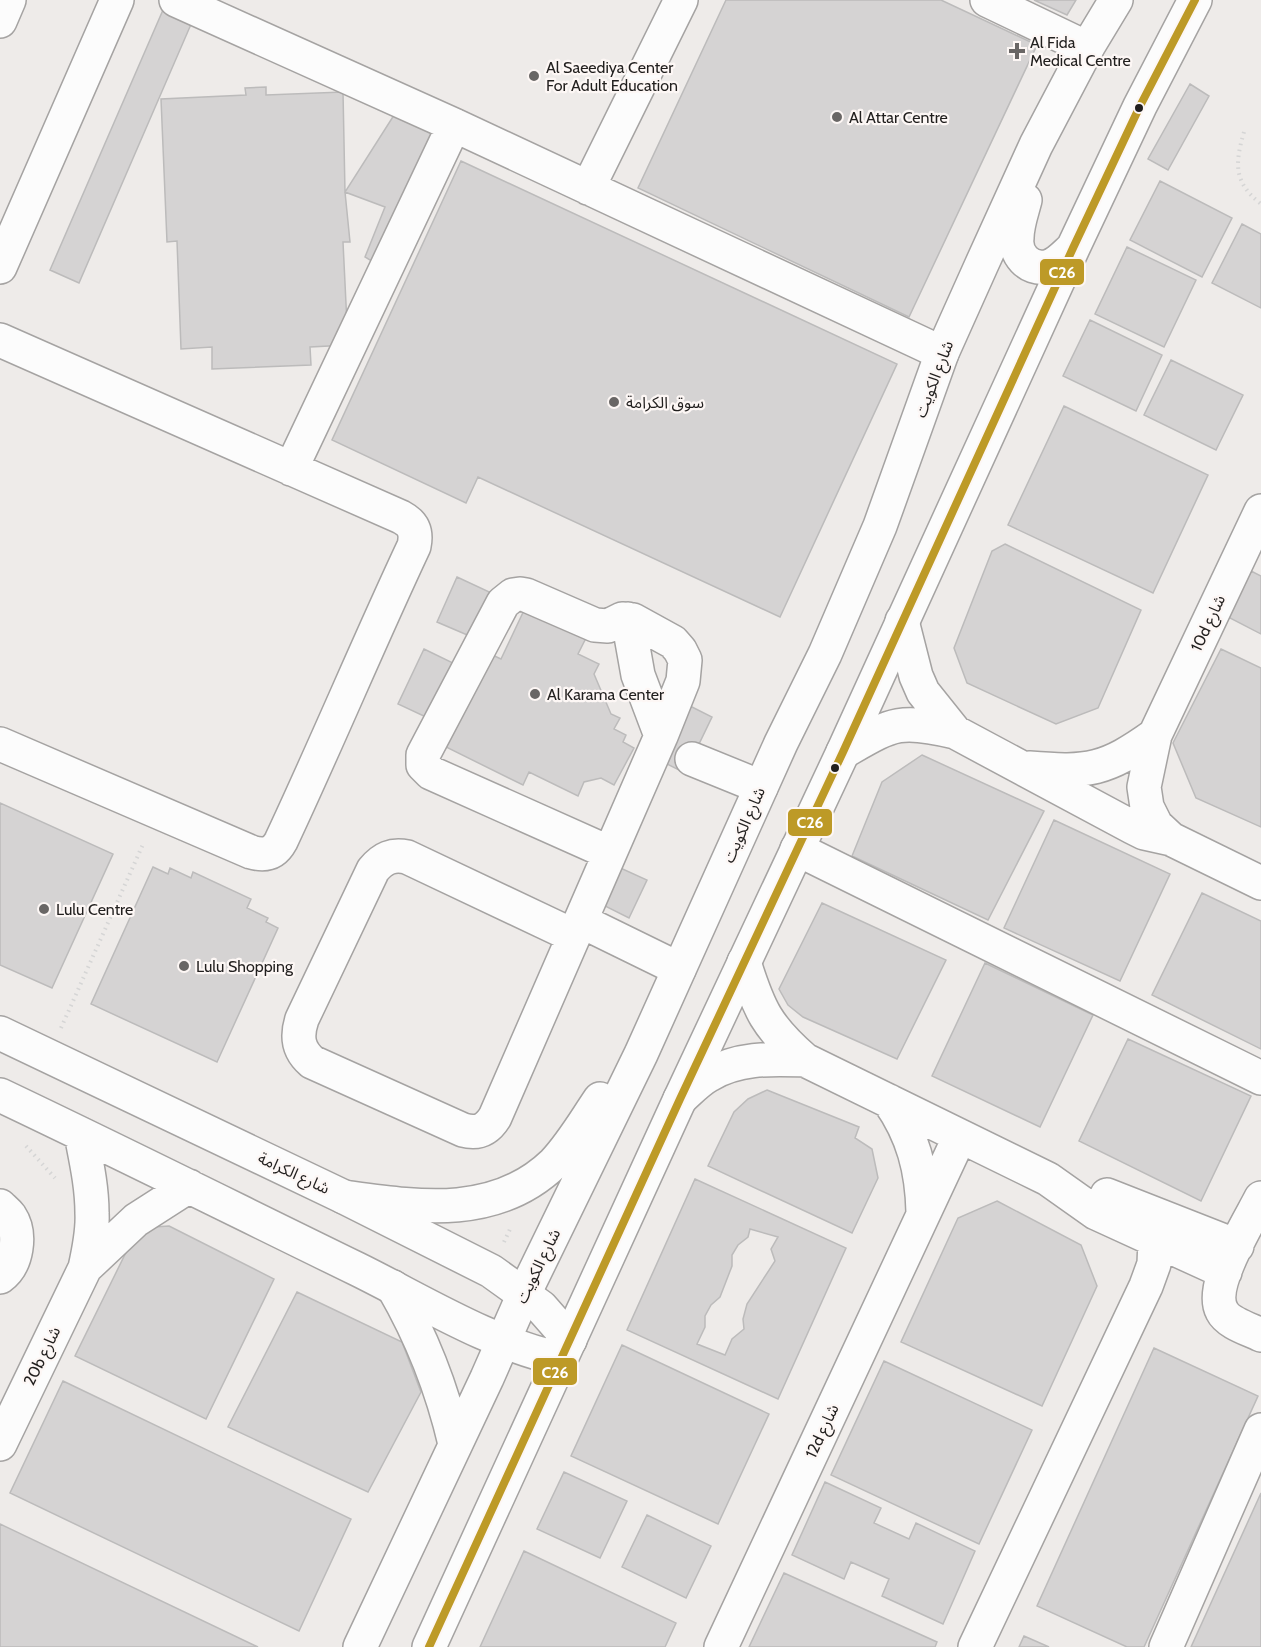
<svg xmlns="http://www.w3.org/2000/svg" width="1261" height="1647" viewBox="0 0 1261 1647" font-family="Cabin,'Noto Sans Arabic',sans-serif">
  <style>
    .building { fill: #d5d3d3; stroke: #bcbbbb; stroke-width: 1.5; fill-rule: evenodd }
    .lines { fill: none; stroke-linecap: round; stroke-linejoin: round }
    .minor-casing { stroke: #a5a3a2; stroke-width: 36 }
    .major-casing { stroke: #a5a3a2; stroke-width: 36 }
    .path { stroke: #d5d5d5; stroke-width: 4; stroke-dasharray: 1.5 4.5; stroke-linecap: butt }
    .minor { stroke: #fcfcfc; stroke-width: 33 }
    .major { stroke: #fcfcfc; stroke-width: 33 }
    .bus-1-casing { stroke: #fdf7f5; stroke-width: 12 }
    .bus-1 { stroke: #bd9a27; stroke-width: 8 }
    .poi-dot { fill: #696665; stroke: #fdf7f5; stroke-width: 2 }
    .bus-dot { fill: #211f1e; stroke: #fdf7f5; stroke-width: 2 }
    .labels { text-anchor: middle; dominant-baseline: central; stroke-width: 4.5; stroke-linejoin: round; paint-order: stroke }
    .poi-label { font-size: 16px; fill: #211f1e; stroke: #fdf7f5; text-anchor: start }
    .street-label { font-size: 16px; fill: #211f1e; stroke: #fdf7f5 }
    .line-badge { stroke: #fdf7f5; stroke-width: 2 }
    .badge-label { font-size: 16px; text-anchor: middle; font-weight: bold; fill: #fff }
  </style>
  <rect width="100%" height="100%" fill="#eeebe9"/>
  <!-- building -->
  <path class="building" d="M726 0H941L1037 45 909 317 638 188Z
    M1034 0H1076L1067 15Z
    M163 10 192 22 79 283 50 270Z
    M1190 84 1209 96 1168 170 1148 159Z
    M266 87V95L343 92 345 192 350 242H343L348 345 310 347 311 365 212 369V347L181 349 177 241 167 242 161 99 246 95 245 88Z
    M396 112 444 131 378 265 365 257 385 207 345 192Z
    M461 161 897 364 780 617 478 477 466 503 332 440Z
    M1160 181 1232 218 1202 277 1130 240Z
    M1242 224 1261 234V308L1212 283Z
    M1127 247 1196 280 1164 347 1095 314Z
    M1090 320 1162 355 1136 411 1063 376Z
    M1171 360 1243 395 1216 450 1144 415Z
    M1064 406 1208 475 1153 593 1008 525Z
    M1005 544 1141 610 1098 708 1056 724 967 683 954 648 992 551Z
    M1251 571 1261 576V634L1228 617Z
    M457 577 498 596 479 640 437 622Z
    M527 604 588 634 578 654 599 664 594 674 611 714 620 718 614 729 626 735 623 742 634 748 614 785 601 778 584 782 578 796 529 772 523 785 442 745 488 653 501 659Z
    M424 649 453 663 428 718 398 704Z
    M1221 649 1261 668V827L1196 798 1173 743Z
    M690 706 712 717 685 773 663 762Z
    M922 755 1044 811 988 920 852 856 882 782Z
    M0 803 113 854 52 988 0 965Z
    M1054 820 1170 874 1120 981 1004 928Z
    M616 866 647 880 629 918 599 903Z
    M153 867 168 874 170 868 191 878 193 872 251 899 247 908 268 918 266 922 278 928 217 1062 91 1004Z
    M1202 893 1261 921V1049L1152 995Z
    M822 903 946 960 897 1059 803 1017 788 1005 779 989Z
    M985 963 1093 1015 1040 1127 932 1076Z
    M1128 1039 1251 1096 1201 1201 1079 1141Z
    M767 1090 859 1127 855 1138 872 1149 878 1178 852 1233 708 1166 734 1112 748 1099Z
    M695 1179 846 1248 778 1399 627 1330ZM750 1229 778 1237 771 1249 775 1261 747 1304 743 1319 744 1329 732 1339 725 1355 697 1344 705 1327V1316L711 1305 720 1297 732 1266V1255L738 1245 748 1237Z
    M997 1201 1081 1245 1097 1286 1042 1406 901 1342 958 1218Z
    M169 1226 274 1279 206 1419 75 1356 138 1228Z
    M297 1292 402 1342 421 1392 368 1492 228 1427Z
    M622 1345 769 1414 718 1524 571 1456Z
    M1154 1348 1258 1396 1144 1647H1127L1037 1606Z
    M884 1361 1032 1430 979 1544 831 1475Z
    M63 1381 351 1519 299 1631 10 1493Z
    M564 1472 627 1501 600 1558 537 1529Z
    M825 1482 881 1508 874 1523 909 1539 916 1523 975 1551 943 1624 882 1596 889 1579 851 1562 844 1579 792 1555Z
    M1261 1493V1647H1191Z
    M647 1515 711 1546 686 1598 622 1567Z
    M0 1524 258 1647H0Z
    M524 1551 676 1623 665 1647H480Z
    M784 1573 937 1642 935 1647H749Z
    M1024 1636 1049 1647H1019Z"/>
  <g class="lines">
    <!-- minor casing -->
    <g class="minor-casing">
      <path id="minor" d="M176 0 454 125 942 353
        M987 0 1087 48
        M0 21 9 0
        M588 188 681 0
        M0 267 117 0
        M0 340 401 517C414 524 417 532 414 546 368 644 327 743 281 841 274 854 265 856 251 852L0 744
        M291 469 454 125
        M1261 511 1155 735 1144 787 1147 807 1156 825 1171 839 1261 883
        M628 619 638 675 661 736
        M902 621 916 676 923 692 955 732
        M843 752C892 724 898 718 955 732L1132 827 1144 833 1171 839
        M692 759 761 787
        M1029 768C1089 773 1106 770 1155 735
        M797 849 1261 1078
        M581 921 679 969
        M574 936 407 857C392 854 383 858 373 870L302 1019C296 1037 298 1050 312 1062L463 1130C478 1134 487 1130 495 1117L610 853 431 773 423 765V755L503 603 513 595 520 594 526 595 595 625 608 626 622 619 633 620 673 642 680 650 685 660 683 681 661 736 610 853
        M744 962C759 1010 767 1027 805 1060L1048 1179 1096 1213 1225 1272
        M0 1033 344 1197 491 1271 541 1307 570 1340
        M0 1095C120 1152 238 1211 357 1269 422 1301 490 1344 561 1359
        M680 1099C689 1091 698 1081 709 1075 739 1057 772 1059 805 1060
        M889 1101C913 1135 922 1170 923 1212
        M1107 1195 1237 1246
        M1261 1198C1249 1222 1208 1286 1222 1311 1228 1323 1249 1329 1261 1335
        M0 1206C3 1209 7 1212 10 1216 22 1234 17 1265 0 1277
        M85 1268 136 1220 189 1186
        M0 1444 85 1268C89 1250 93 1231 92 1213 92 1186 86 1160 81 1134
        M721 1647 960 1136
        M975 1647 1146 1286 1154 1264 1155 1240
        M1166 1647 1261 1430"/>
    </g>
    <!-- major casing -->
    <g class="major-casing">
      <path id="major" d="M1025 200C1022 212 1017 225 1017 238 1015 254 1028 270 1046 267 1057 265 1065 255 1073 248
        M344 1197C417 1207 495 1220 554 1163 572 1144 585 1121 600 1099
        M393 1287C422 1337 442 1388 455 1444
        M360 1647 487 1378 524 1294 641 1054 781 743 825 654 880 526 942 353 981 266 1036 145 1087 48 1116 0
        M429 1647 680 1099 843 752 1073 248 1140 106 1195 0"/>
    </g>
    <!-- path -->
    <path class="path" d="M1244 132C1235 163 1233 182 1261 204
      M61 1028 144 842
      M26 1146 55 1178
      M504 1242 511 1227"/>
    <!-- minor -->
    <use href="#minor" class="minor"/>
    <!-- major -->
    <use href="#major" class="major"/>
    <!-- bus-1 casing -->
    <g class="bus-1-casing">
      <path id="bus-1" d="M429 1647 680 1099 843 752 1073 248 1140 106 1195 0"/>
    </g>
    <!-- bus-1 -->
    <use href="#bus-1" class="bus-1"/>
  </g>
  <!-- markers -->
  <g class="poi-dot">
    <path d="M1014 42h6v6h6v6h-6v6h-6v-6h-6v-6h6z"/>
    <circle cx="534" cy="76" r="6"/>
    <circle cx="837" cy="117" r="6"/>
    <circle cx="614" cy="402" r="6"/>
    <circle cx="535" cy="694" r="6"/>
    <circle cx="44" cy="909" r="6"/>
    <circle cx="184" cy="966" r="6"/>
  </g>
  <g class="bus-dot">
    <circle cx="1139" cy="108" r="5"/>
    <circle cx="835" cy="768" r="5"/>
  </g>
  <g class="labels">
    <!-- poi labels -->
    <g class="poi-label">
      <text x="1030" y="42">Al Fida<tspan x="1030" dy="18">Medical Centre</tspan></text>
      <text x="546" y="67">Al Saeediya Center<tspan x="546" dy="18">For Adult Education</tspan></text>
      <text x="849" y="117">Al Attar Centre</text>
      <text x="626" y="402">سوق الكرامة</text>
      <text x="547" y="694">Al Karama Center</text>
      <text x="56" y="909">Lulu Centre</text>
      <text x="196" y="966">Lulu Shopping</text>
    </g>
    <!-- street labels -->
    <g class="street-label">
      <text transform="translate(934 379) rotate(-69)">شارع الكويت</text>
      <text transform="translate(1208 623) rotate(-65)">10d شارع</text>
      <text transform="translate(744 825) rotate(-66)">شارع الكويت</text>
      <text transform="translate(294 1173) rotate(25)">شارع الكرامة</text>
      <text transform="translate(538 1266) rotate(-64)">شارع الكويت</text>
      <text transform="translate(42 1356) rotate(-64)">20b شارع</text>
      <text transform="translate(822 1431) rotate(-65)">12d شارع</text>
    </g>
  </g>
  <g class="line-badge">
    <rect x="1039" y="258" width="46" height="28" rx="6" fill="#bd9a27"/>
    <rect x="787" y="808" width="46" height="29" rx="6" fill="#bd9a27"/>
    <rect x="532" y="1357" width="46" height="29" rx="6" fill="#bd9a27"/>
  </g>
  <g class="badge-label">
    <text x="1062" y="278">C26</text>
    <text x="810" y="828">C26</text>
    <text x="555" y="1378">C26</text>
  </g>
</svg>
